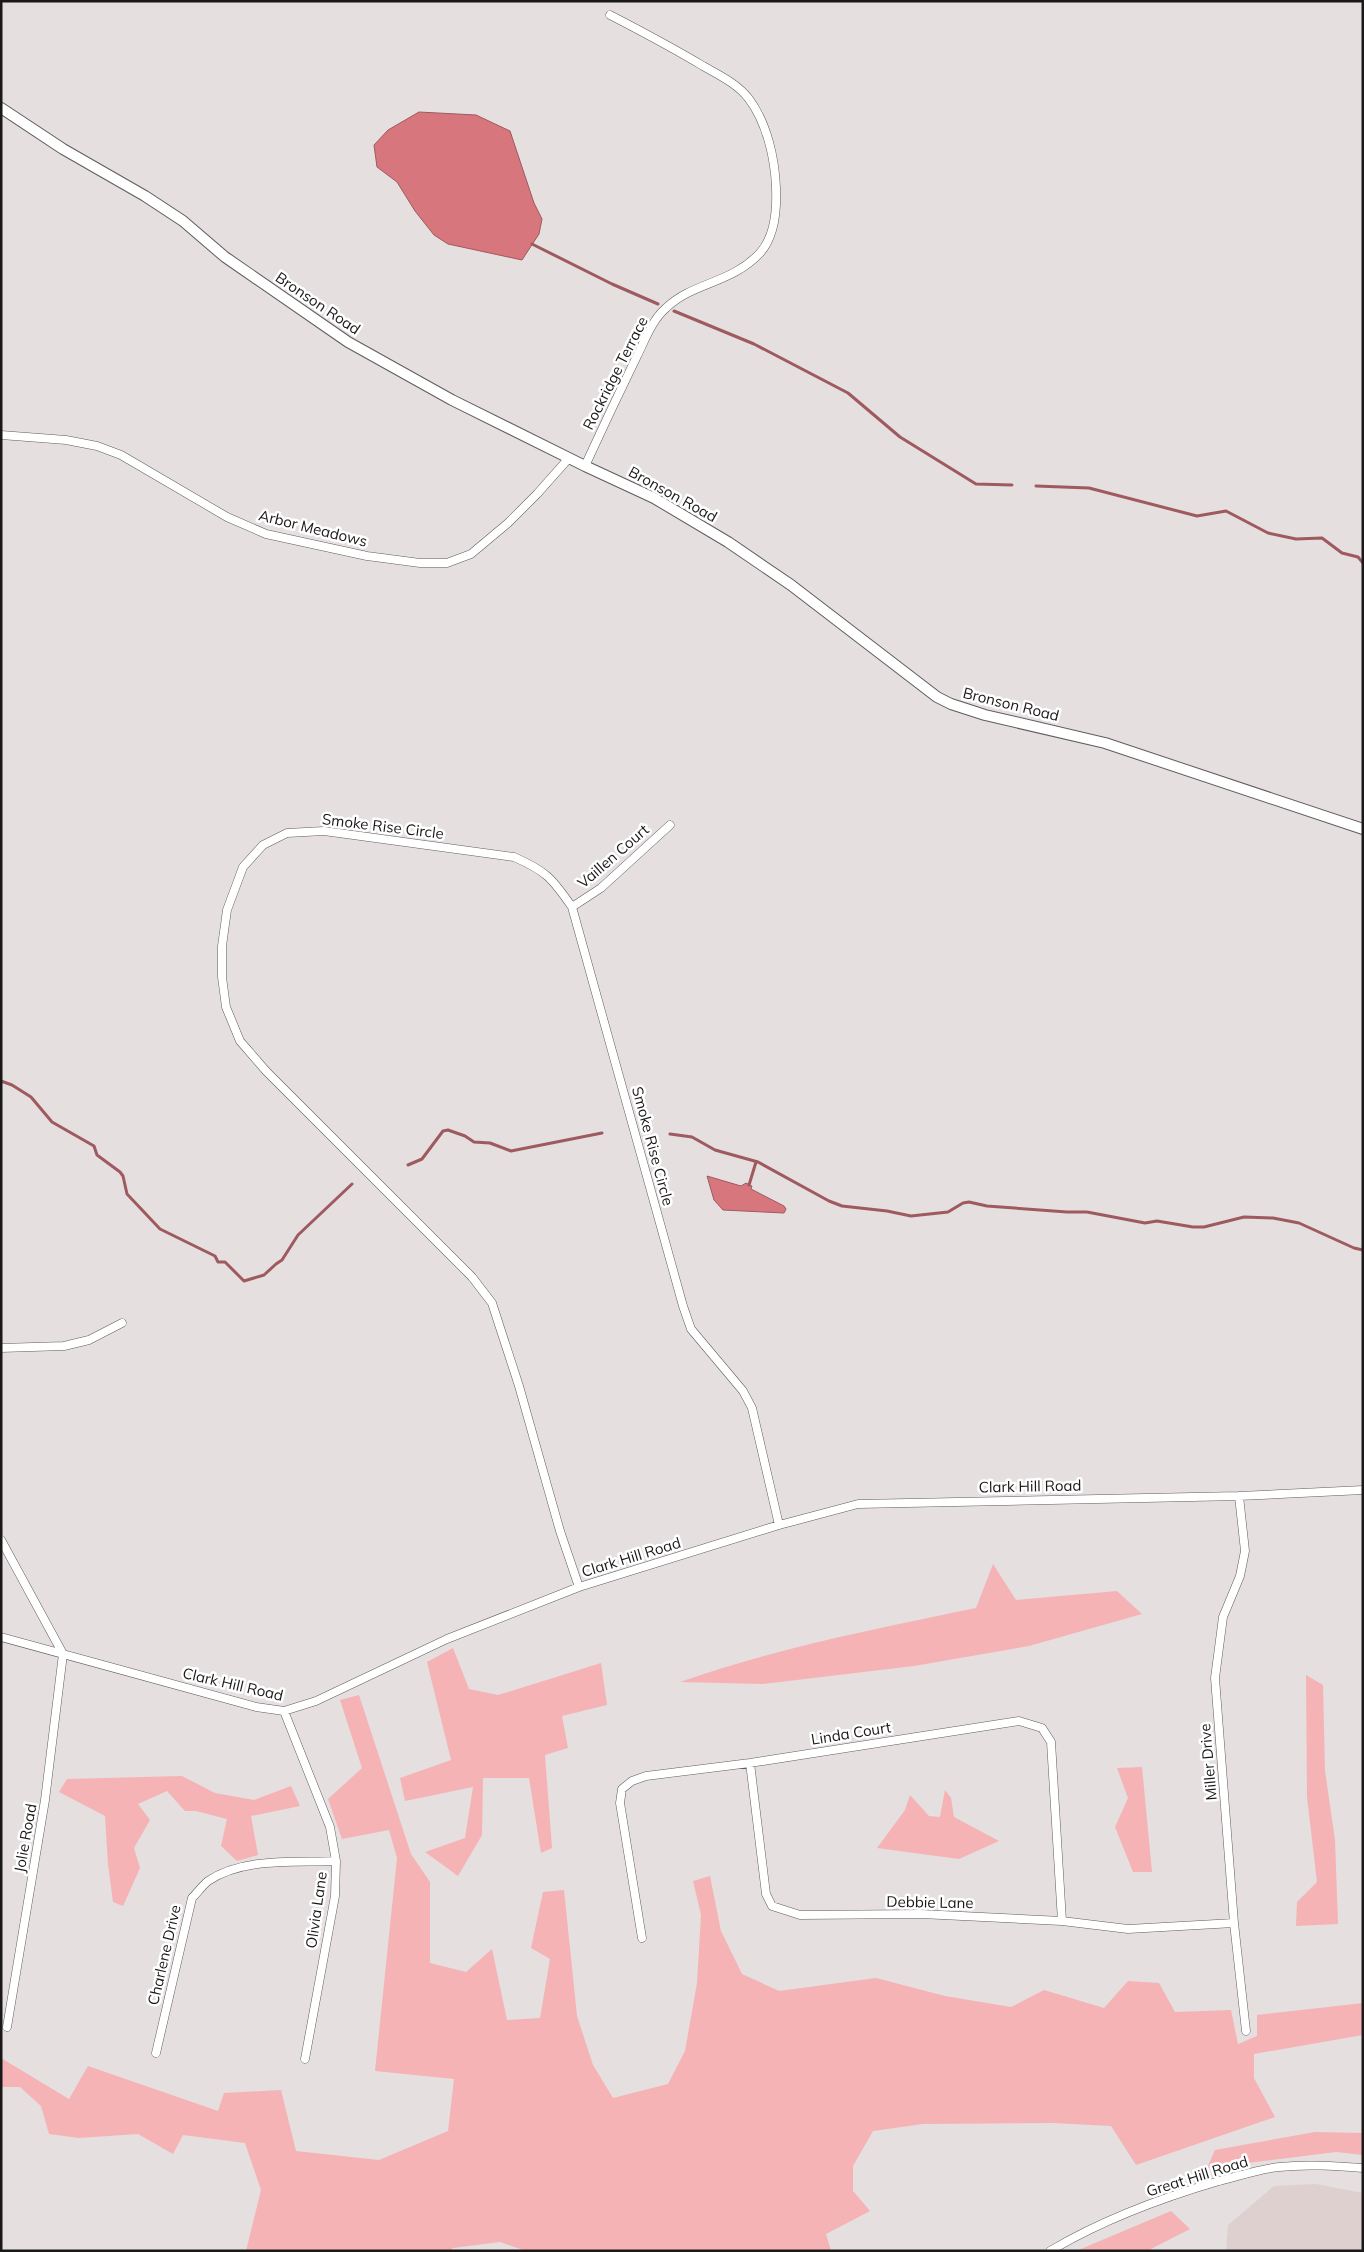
<svg xmlns="http://www.w3.org/2000/svg" width="1364" height="2252" viewBox="0 0 1364 2252" font-family="Mulish,sans-serif">
  <style>
    .built { fill: #dfd0d0 }
    .green { fill: #f5b3b6 }
    .water { fill: #d7777d; stroke: #9e5a5f }
    .lines { fill: none; stroke-linecap: round; stroke-linejoin: round }
    .stream { stroke: #9e5a5f; stroke-width: 3 }
    .street-casing { stroke: #615c5c; stroke-width: 9 }
    .secondary-casing { stroke: #615c5c; stroke-width: 12 }
    .street { stroke: #fff; stroke-width: 8 }
    .secondary { stroke: #fff; stroke-width: 10 }
    .labels { text-anchor: middle; dominant-baseline: central; stroke-width: 5; stroke-linejoin: round; paint-order: stroke }
    .street-label { font-size: 15px; fill: #1a1818; stroke: #fff }
  </style>
  <rect width="100%" height="100%" fill="#e5dfdf"/>
  <!-- built -->
  <path class="built" d="M1316 2184 1363 2193V2251H1226L1228 2225 1274 2186Z"/>
  <!-- green -->
  <path class="green" d="M993 1564 1016 1600 1117 1591 1142 1614 1029 1646 914 1666 763 1684 680 1682C776 1648 876 1629 976 1608Z
    M453 1648 469 1689 498 1695 601 1663 607 1705 562 1716 568 1748 545 1755 552 1848 541 1853 529 1778H483L482 1835 458 1876 425 1852 465 1838 473 1787 405 1801 400 1778 451 1760 427 1662Z
    M1306 1675 1323 1685 1325 1771 1335 1840 1338 1924 1296 1926 1297 1902 1317 1882 1307 1797Z
    M359 1695 411 1854 430 1882V1963L466 1972 492 1949 507 2020 540 2018 550 1959 531 1948 543 1892 564 1890 577 2016 593 2065 613 2098 668 2084 685 2051 697 1983 701 1915 693 1881 710 1876 721 1931 742 1974 779 1991 876 1978 945 1996 1011 2007 1044 1990 1104 2008 1128 1981 1159 1983 1175 2012 1231 2010 1238 2044 1257 2036V2015L1363 2003V2035L1254 2054V2078L1275 2117 1136 2165 1111 2126 1053 2123 923 2124 873 2131 853 2166V2191L870 2211 826 2234 831 2251H526L500 2242 453 2248 450 2251H246L261 2190 245 2143 183 2135 173 2154 138 2134 79 2138 49 2134 41 2106 20 2087H1V2058L69 2099 88 2066 218 2111 224 2093 281 2090 296 2151 379 2160 448 2131 454 2079 375 2071 397 1858 389 1830 342 1839 328 1799 362 1768 340 1700Z
    M1142 1767 1152 1872H1133L1115 1827 1128 1798 1117 1768Z
    M182 1776 215 1793 254 1800 291 1786 300 1806 251 1816 258 1855 237 1861 221 1846 227 1819 196 1811H185L167 1791 138 1804 150 1820 134 1848 140 1868 123 1906 113 1902 108 1864 105 1816 59 1792 67 1779Z
    M945 1790 951 1798 954 1817 999 1841 959 1859 877 1848 905 1810 910 1795 929 1816 940 1817Z
    M1315 2132 1363 2133V2155L1336 2152 1207 2168 1215 2150Z
    M1171 2211 1190 2229 1147 2251H1076Z"/>
  <!-- water -->
  <path class="water" d="M419 112 476 115 510 131 534 203 542 219 539 234 522 260 448 244 434 235 415 211 397 182 377 167 374 145 388 130Z
    M707 1176 741 1186 746 1183 752 1186 751 1189 784 1206 786 1209 784 1213 723 1210 714 1200Z"/>
  <g class="lines">
    <!-- stream -->
    <path class="stream" d="M532 244 612 284 658 304
      M674 311 754 344 848 393 900 437 976 484 1012 485
      M1036 486 1089 488 1197 516 1226 511 1268 533 1296 539 1322 538 1342 553 1358 557 1363 563
      M1 1081 12 1085 31 1097 52 1122 94 1146 97 1155 120 1172 123 1176 127 1194 160 1229 215 1256 218 1262H225L244 1281 264 1275 276 1264 282 1260 298 1235 352 1184
      M670 1134 692 1137 715 1150 758 1162 829 1201 842 1206 887 1211 911 1216 948 1212 963 1203 969 1202 987 1206 1067 1212H1087L1145 1223 1157 1221 1193 1227H1204L1244 1217 1273 1218 1299 1223 1354 1248 1363 1250
      M408 1165 422 1159 443 1131 448 1130 465 1136 474 1142 490 1143 511 1151 602 1133
      M749 1185 756 1162"/>
    <!-- street casing -->
    <g class="street-casing">
      <path id="street" d="M1 435 66 440 97 446 121 455 227 517 266 534 367 556 420 563H447L471 554 508 523 537 494 569 458
        M585 466C602 429 619 393 637 356 645 340 652 320 666 308 693 282 731 284 760 253 775 236 777 210 776 188 775 159 767 123 749 99 738 84 719 75 703 66 673 48 641 31 610 15
        M572 907 601 888 670 825
        M1 1348 64 1346 89 1340 122 1323
        M1239 1496 1245 1551 1240 1576 1223 1617 1215 1678 1234 1923 1246 2031
        M1 1540 63 1654
        M579 1587 560 1531 519 1386 492 1303 472 1277 266 1071 240 1041 226 1007 222 977V946L227 910 243 867 263 845 287 833 324 831 514 857C546 871 552 878 572 907L683 1306 691 1329 743 1391 752 1408 779 1525
        M1 1637 256 1707 284 1711 316 1701 447 1639 579 1587 779 1525 858 1504 1239 1496 1363 1490
        M284 1711 330 1827 336 1861 335 1896 305 2059
        M750 1763 766 1894 772 1906 800 1915 921 1914 1062 1921 1128 1929 1234 1923
        M642 1938 620 1803 622 1789 632 1781 646 1776 750 1763 1019 1721 1042 1728 1051 1742 1062 1921
        M7 2027 45 1800 63 1654
        M156 2053 192 1898C197 1893 202 1886 208 1881 244 1857 295 1863 336 1861
        M1050 2251C1102 2220 1161 2198 1219 2181 1239 2176 1259 2169 1279 2167 1307 2164 1335 2166 1363 2168"/>
    </g>
    <!-- secondary casing -->
    <g class="secondary-casing">
      <path id="secondary" d="M1 108 63 149 145 196 183 221 225 257 348 342 452 400 585 466 654 498 728 542 791 585 937 697 951 704 985 715 1105 743 1363 829"/>
    </g>
    <!-- street -->
    <use href="#street" class="street"/>
    <!-- secondary -->
    <use href="#secondary" class="secondary"/>
  </g>
  <g class="labels">
    <!-- street labels -->
    <g class="street-label">
      <text transform="translate(318 303) rotate(34)">Bronson Road</text>
      <text transform="translate(615 373) rotate(-63)">Rockridge Terrace</text>
      <text transform="translate(673 494) rotate(29)">Bronson Road</text>
      <text transform="translate(313 528) rotate(14)">Arbor Meadows</text>
      <text transform="translate(1011 704) rotate(14)">Bronson Road</text>
      <text transform="translate(383 826) rotate(7)">Smoke Rise Circle</text>
      <text transform="translate(613 856) rotate(-41)">Vaillen Court</text>
      <text transform="translate(653 1146) rotate(75)">Smoke Rise Circle</text>
      <text transform="translate(1030 1486) rotate(-1)">Clark Hill Road</text>
      <text transform="translate(631 1557) rotate(-17)">Clark Hill Road</text>
      <text transform="translate(233 1684) rotate(13)">Clark Hill Road</text>
      <text transform="translate(851 1733) rotate(-9)">Linda Court</text>
      <text transform="translate(1208 1762) rotate(-95)">Miller Drive</text>
      <text transform="translate(25 1838) rotate(-80)">Jolie Road</text>
      <text transform="translate(930 1902) rotate(1)">Debbie Lane</text>
      <text transform="translate(316 1910) rotate(-82)">Olivia Lane</text>
      <text transform="translate(164 1955) rotate(-77)">Charlene Drive</text>
      <text transform="translate(1197 2176) rotate(-17)">Great Hill Road</text>
    </g>
  </g>
  <!-- border -->
  <rect width="1364" height="2252" fill="none" stroke="#1a1818" stroke-width="5"/>
</svg>
